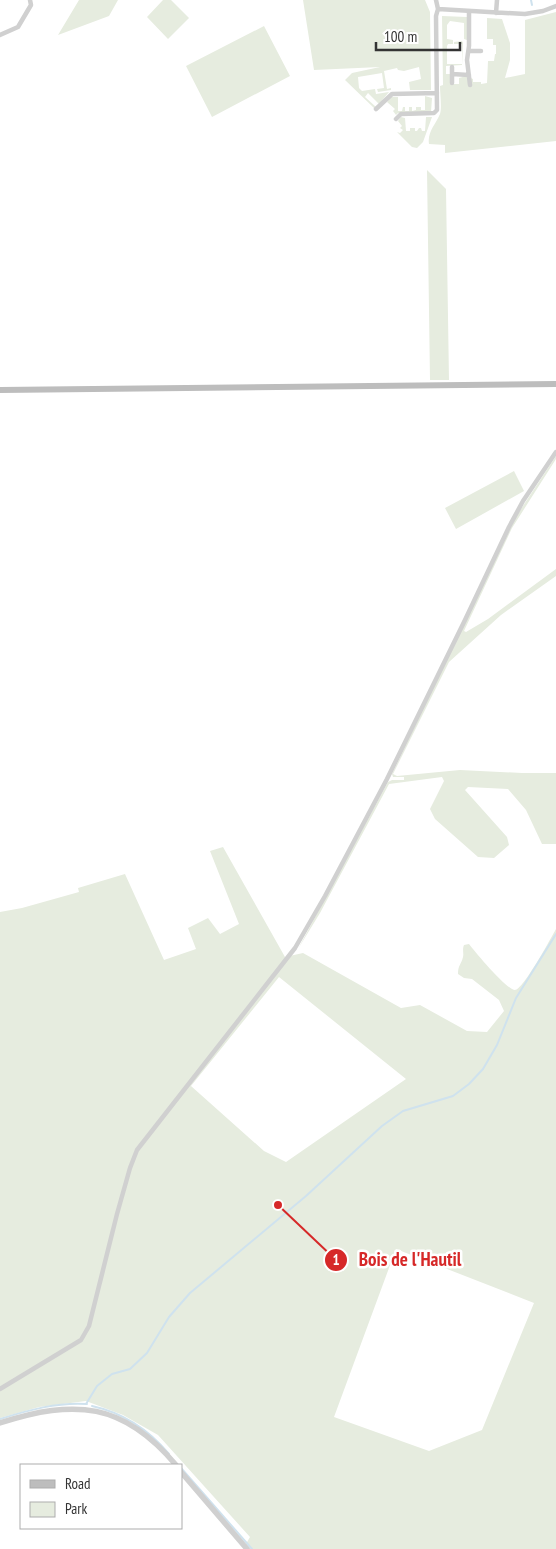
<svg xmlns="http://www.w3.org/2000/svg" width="556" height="1549" viewBox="0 0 556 1549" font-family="'PT Sans Narrow',sans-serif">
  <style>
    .green { fill: #e6ecdf; fill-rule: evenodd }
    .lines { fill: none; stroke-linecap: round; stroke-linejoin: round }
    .stream { stroke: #cfe2ee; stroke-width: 2 }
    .minor { stroke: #d0d0d0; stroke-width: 4.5 }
    .tertiary { stroke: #d0d0d0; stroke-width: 5.5 }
    .secondary { stroke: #bdbdbd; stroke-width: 6 }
    .leader { fill: none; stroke: #d62828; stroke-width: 2 }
    .callout-dot { fill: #d62828; stroke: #fff; stroke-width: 2 }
    .mark-label { font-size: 15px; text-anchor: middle; font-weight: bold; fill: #fff }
    .callout-label { font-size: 19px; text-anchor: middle; font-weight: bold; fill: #d62828; stroke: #fff; stroke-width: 5; stroke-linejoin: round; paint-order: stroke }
  </style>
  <rect width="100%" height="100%" fill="#fff"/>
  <!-- green -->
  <path class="green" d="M79 0H118L109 16 58 35Z
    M163 0H171L189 18 168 39 147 17Z
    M303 0H425L430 12 431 90H410L409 82 421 79 419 67 404 71 398 70 397 68 384 71 387 89 391 88V90L378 92 377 89 384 88 382 73 358 77 359 88 362 91 375 89 376 94 389 92 379 104 368 93 365 97 376 107 374 108 345 80 352 73 380 67 314 70Z
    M556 12V141L445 153V145L429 144C427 132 436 124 440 114 442 107 440 94 440 86L443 85 442 16 467 17V40L464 39V23L450 21 447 25V39L453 40V44H448L447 46V64H462V44H454V42L462 41 463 43 462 65 446 66V74H450V84H459V78L466 76 473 79V82H481V84L487 83 488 61H494L495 54H496V45H493V39H487V18L502 19 510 43V60L505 78 525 74V20Z
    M264 26 290 76 212 117 186 66Z
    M425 96 432 98 431 112 398 113 396 115 393 111 395 109 387 102 391 97H398V111H402L403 107H405V111H409V107H412V111L416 110V107H421V110H425Z
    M401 117 405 118 406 131H410V128H415V131H417L419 128H421L422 131H425L426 117H432L423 142 417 148 412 147 397 132 400 133 403 130 400 128 402 126 398 121Z
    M427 170 446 189 449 380H430Z
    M556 456V459L512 528 464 631 466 632 488 619 556 569V576L501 615 449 662 393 774 397 776 460 770 522 773H556V844H542L526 810 508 789 468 787 465 790 507 837 509 845 494 858 478 857 435 819 430 809 444 781 442 777 389 784 320 913 298 949 388 782 392 780H404V777H393L392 774 517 515Z
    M514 471 524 491 456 529 445 508Z
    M223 847 285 957 303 953 401 1008 420 1005 467 1031 487 1032 504 1011 499 1000 472 979 464 978 458 974C458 965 461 965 463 957 464 953 462 950 464 945L469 944C475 952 507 990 515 990 523 990 551 938 556 929V1549H243L250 1537 158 1435 123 1415 86 1401 39 1407 0 1418V912L22 908 79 892 78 888 125 874 164 960 196 949 188 928 208 918 220 934 239 924 210 851ZM279 977 406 1079 286 1162 264 1151 191 1086ZM396 1249 534 1303 482 1430 429 1451 334 1417Z"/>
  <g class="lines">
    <!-- stream -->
    <path class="stream" d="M531 0 532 5
      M86 1404 97 1386 112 1374 130 1369 147 1353 169 1317 190 1293 306 1196 382 1126 403 1111 453 1096 469 1084 483 1069 497 1045 516 998 556 934
      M92 1406C124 1413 148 1429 169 1454
      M0 1419C29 1410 57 1402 87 1404
      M181 1468 252 1549"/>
    <!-- minor -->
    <path class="minor" d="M438 9 525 14 543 11 556 6
      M469 12V46L467 60 470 85
      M496 13 497 0
      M0 35 18 27 31 5 30 0
      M469 51H481
      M452 74 469 75
      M452 83V67
      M376 109 392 94 437 93
      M396 119 401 114 434 113 437 110 436 16 438 9 436 0
      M0 1389 81 1340 89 1326 117 1214 130 1168 137 1150 295 948 325 896 387 779 465 620 509 527 523 501 556 452"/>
    <!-- tertiary -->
    <path class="tertiary" d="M0 1423C75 1399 123 1402 176 1465
      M181 1472 247 1549"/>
    <!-- secondary -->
    <path class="secondary" d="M0 390 556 384"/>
  </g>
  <!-- callouts -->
  <path class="leader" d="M278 1205L336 1260"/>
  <g class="callout-dot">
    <circle cx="278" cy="1205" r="5"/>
    <circle cx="336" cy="1260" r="12"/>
  </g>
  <g class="mark-label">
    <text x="336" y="1265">1</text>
  </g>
  <g class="callout-label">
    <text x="410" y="1266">Bois de l'Hautil</text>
  </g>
  <!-- legend -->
  <rect x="20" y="1464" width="162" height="65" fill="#ffffff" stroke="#adadad"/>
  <rect x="30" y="1480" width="25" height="8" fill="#bdbdbd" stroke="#adadad"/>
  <text x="65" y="1489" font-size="15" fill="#333333">Road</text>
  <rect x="30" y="1502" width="25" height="15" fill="#e6ecdf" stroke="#adadad"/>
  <text x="65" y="1514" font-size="15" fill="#333333">Park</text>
  <!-- scale -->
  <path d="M376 42v8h84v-8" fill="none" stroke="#333333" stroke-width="2.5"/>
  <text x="384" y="42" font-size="15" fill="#333333" stroke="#ffffff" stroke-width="4" paint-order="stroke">100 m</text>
</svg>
